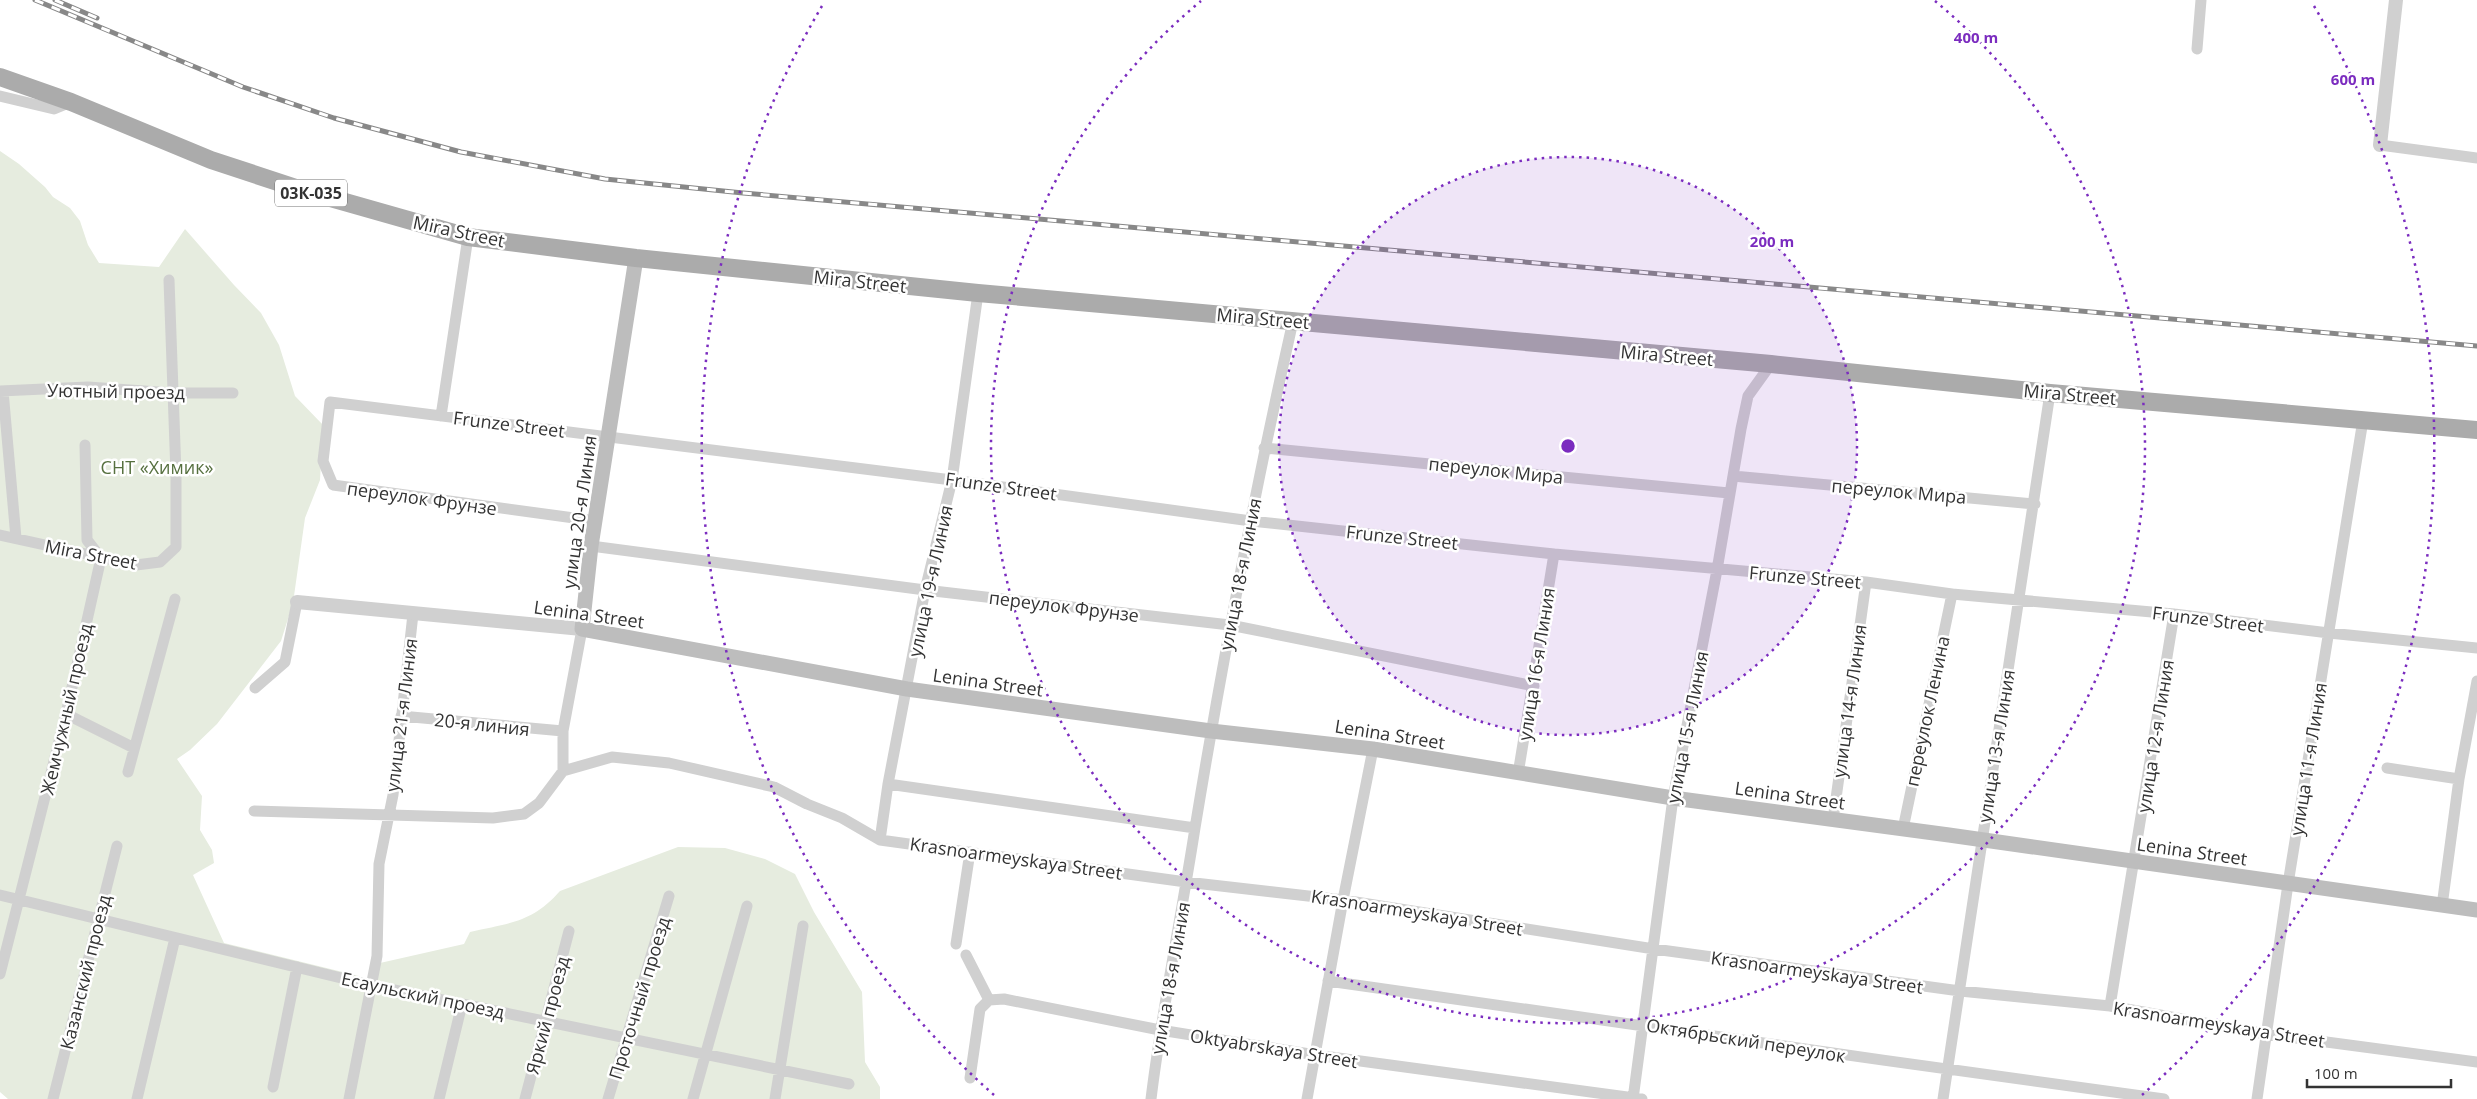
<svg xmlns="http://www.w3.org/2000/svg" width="2477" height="1099" viewBox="0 0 2477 1099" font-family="'Open Sans',sans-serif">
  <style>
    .green { fill: #e6ecdf }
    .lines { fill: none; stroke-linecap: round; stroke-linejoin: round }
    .minor { stroke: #d0d0d0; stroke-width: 11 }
    .tertiary { stroke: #d0d0d0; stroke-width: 14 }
    .secondary { stroke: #bdbdbd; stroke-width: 15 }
    .primary { stroke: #ababab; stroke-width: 18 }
    .rail-casing { stroke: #888; stroke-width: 5 }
    .rail { stroke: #fff; stroke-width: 3; stroke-dasharray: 9; stroke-linecap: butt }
    .ring { fill: none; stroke: #7b2cbf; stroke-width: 2.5; stroke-dasharray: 2.5 5 }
    .labels { text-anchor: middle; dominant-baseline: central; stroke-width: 5; stroke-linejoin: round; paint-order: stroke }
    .shield { fill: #fff; stroke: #707070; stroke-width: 1 }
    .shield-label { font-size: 16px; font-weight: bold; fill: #333 }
    .street-label { font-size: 18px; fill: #333; stroke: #fff }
    .park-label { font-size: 18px; fill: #56703f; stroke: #fff }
    .centre { fill: #7b2cbf; stroke: #fff; stroke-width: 2.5 }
    .ring-label { font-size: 15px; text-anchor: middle; font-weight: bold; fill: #7b2cbf; stroke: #fff; stroke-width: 5; stroke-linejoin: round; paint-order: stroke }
  </style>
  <rect width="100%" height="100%" fill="#fff"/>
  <!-- green -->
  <path class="green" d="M0 151 19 164 45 187 53 197 70 208 80 221 88 245 99 263 159 267 185 229 234 285 261 313 279 345 295 396 323 425 320 480 305 518 293 603 281 641 217 724 190 750 177 759 202 796 200 830 212 850 214 863 193 875 224 943 359 976 370 985 380 963 464 944 470 932C509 923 532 923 560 891L678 847 725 848 765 859 795 874 814 912 862 992 865 1062 880 1087V1099H8L0 1092Z"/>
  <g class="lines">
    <!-- minor -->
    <path class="minor" d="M2197 49 2201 0
      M0 96 54 109 71 102
      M2380 145 2477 158
      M0 391 88 387 172 393H233
      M3 391 16 538
      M441 416 468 237
      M1264 448 1729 493
      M1733 476 2035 504
      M596 521 333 485 323 461 330 402 952 480 1251 521 1554 554 1866 582 1952 594 2174 614 2329 633 2477 648
      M0 535 136 565 160 562 176 547V474L169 280
      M591 546 925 590 1230 625 1534 686
      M255 688 285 662 297 602
      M66 714 134 748
      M401 716 563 731
      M2387 768 2459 779
      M563 771V731L582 629
      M128 772 175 599
      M1518 774 1554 554
      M888 784 1195 828
      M254 811 493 818 524 814 539 803 563 771 612 757 669 763 774 787 807 804 842 818 880 840 1186 882 1343 900 1654 949 1960 991 2110 1006 2266 1034 2477 1062
      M1833 820 1866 582
      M1903 829 1952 594
      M880 840 888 784 925 590 952 480 978 293
      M0 895 370 985 849 1084
      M2442 906 2459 779 2477 681
      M956 944 970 852
      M966 955 989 1000
      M0 974 66 714 101 558 87 540 85 445
      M1328 981C1607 1019 1885 1062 2164 1099
      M2110 1006 2174 614
      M970 1078 980 1009 989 1000 1004 999 1160 1030 1316 1055 1642 1099
      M273 1087 297 967
      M53 1099 117 846
      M137 1099 175 938
      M349 1099 377 956 379 864 393 795 413 614
      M439 1099 462 1004
      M525 1099 569 931
      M608 1099 669 896
      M693 1099 747 906
      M775 1099 803 926
      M1151 1099C1162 1008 1181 919 1195 828 1223 658 1255 489 1293 321
      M1307 1099 1343 900 1373 749
      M1633 1099 1673 798 1717 570 1741 429 1748 396 1771 364
      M1943 1099 2050 393
      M2257 1099 2288 884 2363 420"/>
    <!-- tertiary -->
    <path class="tertiary" d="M2380 145 2396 0
      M297 602 582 629"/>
    <!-- secondary -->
    <path class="secondary" d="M636 258 591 546 582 629 907 689 1211 731 1373 749 1673 798 1949 835 2477 910"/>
    <!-- primary -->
    <path class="primary" d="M0 77 71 102 211 160 299 189 468 237 636 258 978 293 1771 364 2050 393 2477 430"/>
    <!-- rail casing -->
    <g class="rail-casing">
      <path id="rail" d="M35 0 243 87 334 118 461 152 605 179 743 193 2477 346
        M55 0 97 18"/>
    </g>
    <!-- rail -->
    <use href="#rail" class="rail"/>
  </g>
  <!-- distance rings -->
  <circle cx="1568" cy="446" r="289" fill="#7b2cbf" fill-opacity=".12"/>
  <g class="ring">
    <circle cx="1568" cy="446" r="289"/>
    <path d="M1935 1A577 577 0 1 1 1201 1"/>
    <path d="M994 1095A866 866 0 0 1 822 6M2314 6A866 866 0 0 1 2142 1095"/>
  </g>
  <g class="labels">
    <!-- shield labels -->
    <rect class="shield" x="275" y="179.5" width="72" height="27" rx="4"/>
    <g class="shield-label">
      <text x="311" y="193">03К-035</text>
    </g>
    <!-- street labels -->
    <g class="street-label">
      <text transform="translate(459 231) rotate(12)">Mira Street</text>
      <text transform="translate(860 281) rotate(6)">Mira Street</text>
      <text transform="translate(1263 318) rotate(5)">Mira Street</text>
      <text transform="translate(1667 355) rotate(5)">Mira Street</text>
      <text transform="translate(116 391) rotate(1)">Уютный проезд</text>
      <text transform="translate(2070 394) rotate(5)">Mira Street</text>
      <text transform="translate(509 424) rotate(7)">Frunze Street</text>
      <text transform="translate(1496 470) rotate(6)">переулок Мира</text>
      <text transform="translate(1001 486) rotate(8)">Frunze Street</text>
      <text transform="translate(1899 491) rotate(5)">переулок Мира</text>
      <text transform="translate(422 498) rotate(8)">переулок Фрунзе</text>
      <text transform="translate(579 512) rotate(-82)">улица 20-я Линия</text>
      <text transform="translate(1402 537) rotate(6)">Frunze Street</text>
      <text transform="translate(91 554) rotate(11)">Mira Street</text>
      <text transform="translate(1240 574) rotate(-79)">улица 18-я Линия</text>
      <text transform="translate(1805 577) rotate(5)">Frunze Street</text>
      <text transform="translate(930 581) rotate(-78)">улица 19-я Линия</text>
      <text transform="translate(1064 606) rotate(7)">переулок Фрунзе</text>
      <text transform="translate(589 614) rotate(8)">Lenina Street</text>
      <text transform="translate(2208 619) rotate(7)">Frunze Street</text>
      <text transform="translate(1536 664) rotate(-81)">улица 16-я Линия</text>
      <text transform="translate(988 682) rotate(8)">Lenina Street</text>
      <text transform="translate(1849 701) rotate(-82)">улица 14-я Линия</text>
      <text transform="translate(66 709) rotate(-77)">Жемчужный проезд</text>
      <text transform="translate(1927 711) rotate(-78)">переулок Ленина</text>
      <text transform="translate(401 715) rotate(-83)">улица 21-я Линия</text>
      <text transform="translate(482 724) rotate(6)">20-я линия</text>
      <text transform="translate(1687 727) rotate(-79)">улица 15-я Линия</text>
      <text transform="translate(1390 734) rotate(9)">Lenina Street</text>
      <text transform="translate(2155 736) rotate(-81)">улица 12-я Линия</text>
      <text transform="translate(1996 746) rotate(-81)">улица 13-я Линия</text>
      <text transform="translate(2308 759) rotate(-81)">улица 11-я Линия</text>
      <text transform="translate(1790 795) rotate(8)">Lenina Street</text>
      <text transform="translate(2192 851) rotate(8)">Lenina Street</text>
      <text transform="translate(1016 858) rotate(8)">Krasnoarmeyskaya Street</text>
      <text transform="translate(1417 912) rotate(9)">Krasnoarmeyskaya Street</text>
      <text transform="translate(85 972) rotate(-76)">Казанский проезд</text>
      <text transform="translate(1817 972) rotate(8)">Krasnoarmeyskaya Street</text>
      <text transform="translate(1170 978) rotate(-80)">улица 18-я Линия</text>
      <text transform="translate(423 995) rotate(12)">Есаульский проезд</text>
      <text transform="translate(639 998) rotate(-73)">Проточный проезд</text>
      <text transform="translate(547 1015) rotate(-75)">Яркий проезд</text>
      <text transform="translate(2219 1024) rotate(9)">Krasnoarmeyskaya Street</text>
      <text transform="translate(1746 1040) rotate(9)">Октябрьский переулок</text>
      <text transform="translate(1274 1048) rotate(9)">Oktyabrskaya Street</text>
    </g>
    <!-- park labels -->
    <g class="park-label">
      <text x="157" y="467">СНТ «Химик»</text>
    </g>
  </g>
  <circle cx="1568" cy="446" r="8" class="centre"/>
  <g class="ring-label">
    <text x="1976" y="43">400 m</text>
    <text x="2353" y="85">600 m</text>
    <text x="1772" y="247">200 m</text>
  </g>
  <!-- scale -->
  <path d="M2307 1079v8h144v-8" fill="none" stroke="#333333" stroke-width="2.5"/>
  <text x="2314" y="1079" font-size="15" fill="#333333" stroke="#ffffff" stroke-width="4" paint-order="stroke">100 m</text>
</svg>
